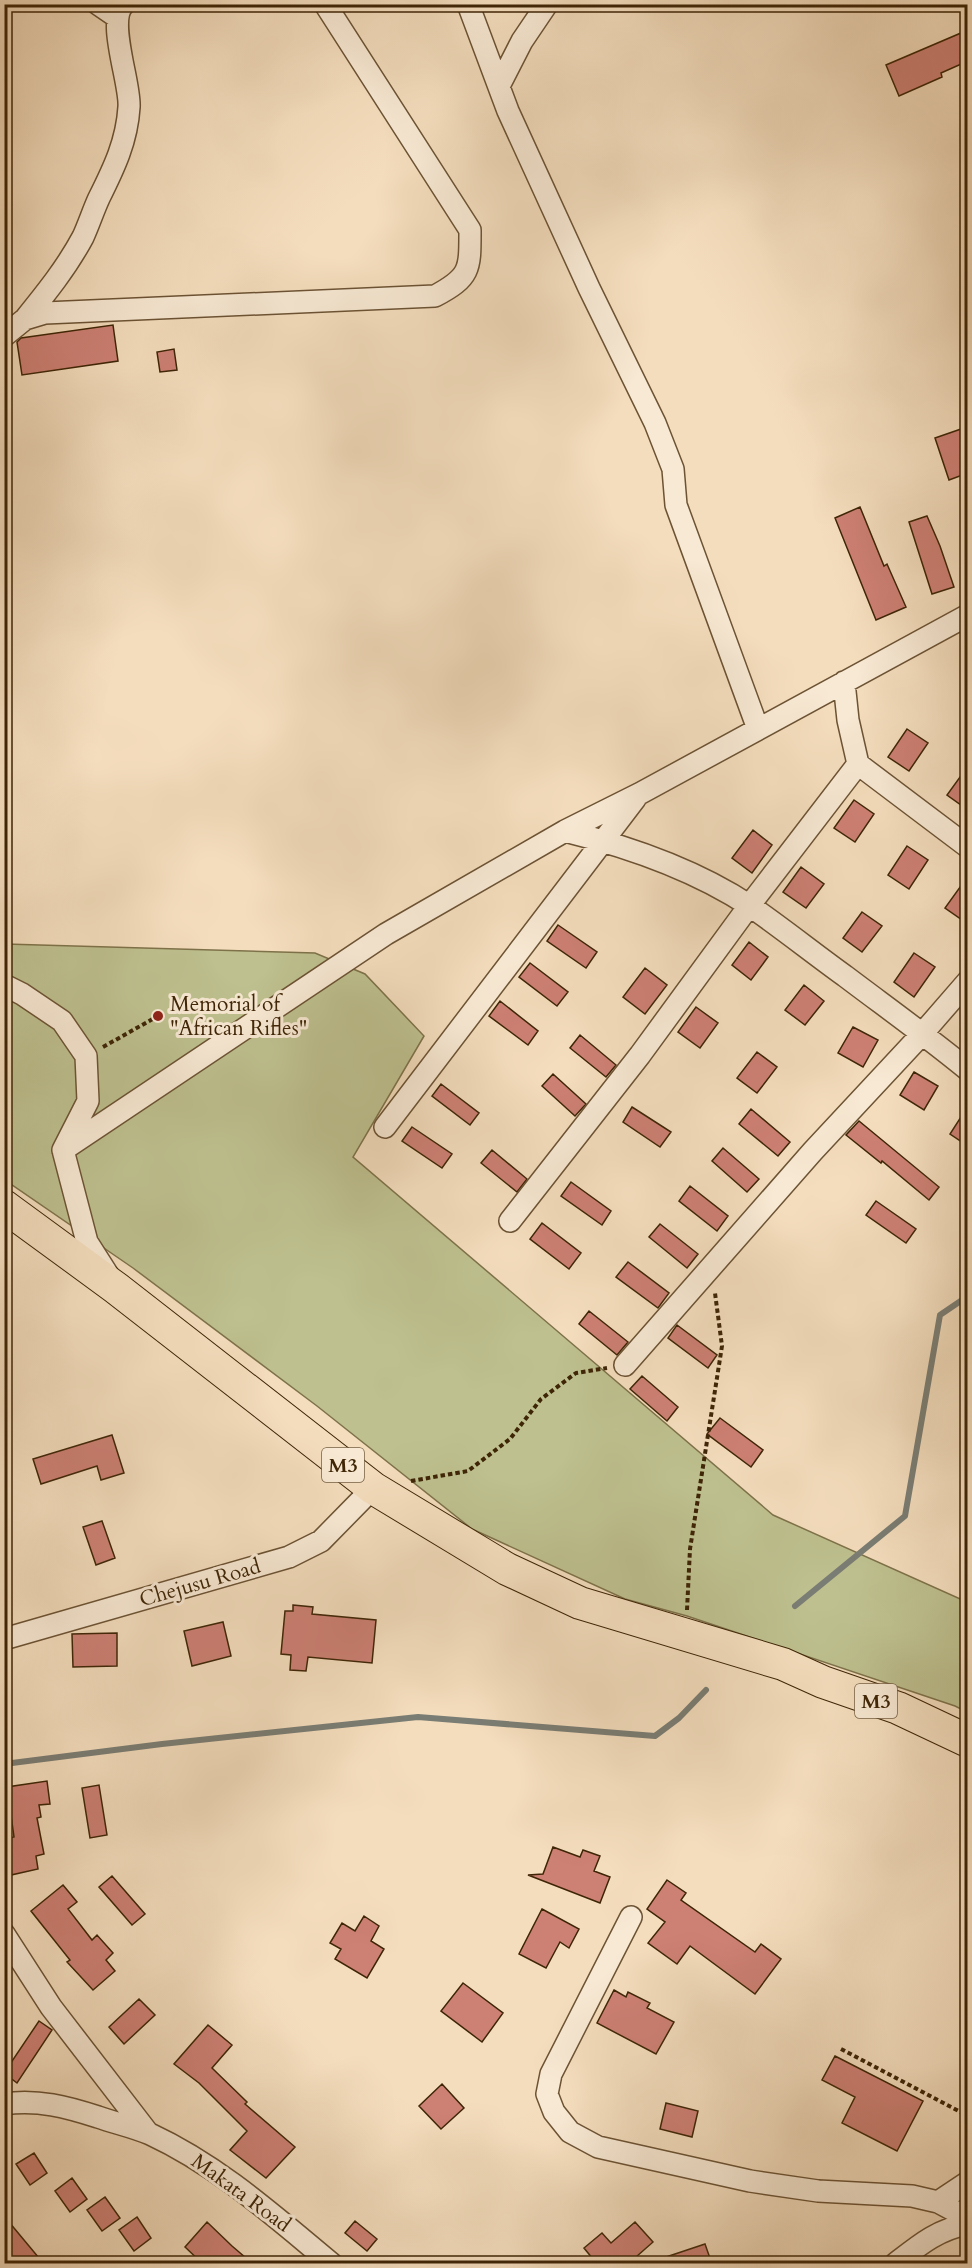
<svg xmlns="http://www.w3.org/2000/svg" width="972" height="2268" viewBox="0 0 972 2268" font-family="Cardo,serif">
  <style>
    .green { fill: #bec08f; stroke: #7e724a; stroke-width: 1.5 }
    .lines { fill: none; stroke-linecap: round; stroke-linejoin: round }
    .stream { stroke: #7a7d74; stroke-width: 6 }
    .building { fill: #cd8074; stroke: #3e2506; stroke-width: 1.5 }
    .minor-casing { stroke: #6c5334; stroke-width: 24 }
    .highway-casing { stroke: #3e2506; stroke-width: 34 }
    .path { stroke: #3e2506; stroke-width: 4; stroke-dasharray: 4.5 3; stroke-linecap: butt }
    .minor { stroke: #f8e9d4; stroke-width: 21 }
    .highway { stroke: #f4ddbd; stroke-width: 32 }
    .poi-dot { fill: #8f2418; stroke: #f8e9d4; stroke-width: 2 }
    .labels { text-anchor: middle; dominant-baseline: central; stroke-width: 6; stroke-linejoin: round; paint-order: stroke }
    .shield { fill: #f8e9d4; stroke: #766044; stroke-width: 1.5 }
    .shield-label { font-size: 20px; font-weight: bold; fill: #3e2506 }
    .poi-label { font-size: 21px; fill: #3e2506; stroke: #f8e9d4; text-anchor: start }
    .street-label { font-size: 21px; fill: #3e2506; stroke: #f8e9d4 }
  </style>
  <rect width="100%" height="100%" fill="#f4ddbd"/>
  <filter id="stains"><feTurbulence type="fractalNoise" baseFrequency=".00333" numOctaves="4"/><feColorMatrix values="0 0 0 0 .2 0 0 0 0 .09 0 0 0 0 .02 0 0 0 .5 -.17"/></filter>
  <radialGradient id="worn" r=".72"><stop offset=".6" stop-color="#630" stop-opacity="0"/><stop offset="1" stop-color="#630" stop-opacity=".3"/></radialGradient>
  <!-- green -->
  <path class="green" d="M5 944 315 953 365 974 424 1036 353 1157 773 1515 967 1602V1712L955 1706 687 1616 625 1599 472 1529 317 1406 133 1268 5 1180Z"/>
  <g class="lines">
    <!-- stream -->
    <path class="stream" d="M795 1606 905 1516 940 1315 968 1296
      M4 1764 162 1744 418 1717 655 1736 679 1718 706 1690"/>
  </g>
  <!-- building -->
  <path class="building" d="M968 30V61L941 73 942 77 899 96 886 65Z
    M113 325 118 361 22 375 17 342 21 338Z
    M174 349 177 370 160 372 157 352Z
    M961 429 968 446V473L949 480 935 438Z
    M860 507 884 566 887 564 906 607 876 620 835 518Z
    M927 516 940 546 954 587 932 594 909 522Z
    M907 729 928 743 909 771 888 757Z
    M968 766V810L947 795Z
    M854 800 874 814 855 842 834 828Z
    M753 830 772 845 752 873 732 858Z
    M907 846 928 860 909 889 888 875Z
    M801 867 824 884 806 908 783 892Z
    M968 876V924L945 908Z
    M862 912 882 926 862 952 843 938Z
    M558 925 597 952 586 968 547 941Z
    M749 942 768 957 751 980 732 965Z
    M914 953 935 967 914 997 894 982Z
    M530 963 568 992 557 1006 519 977Z
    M645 968 667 985 645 1014 623 997Z
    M804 985 824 1001 805 1025 785 1010Z
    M500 1001 538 1031 528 1045 489 1016Z
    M696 1007 718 1023 700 1048 678 1032Z
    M853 1027 878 1040 863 1067 838 1053Z
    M580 1035 616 1065 606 1077 570 1048Z
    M757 1052 777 1067 757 1093 737 1078Z
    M914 1072 938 1086 924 1110 900 1095Z
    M553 1074 586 1104 575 1116 542 1086Z
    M441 1084 479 1113 470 1125 432 1096Z
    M968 1106V1146L950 1134Z
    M632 1107 671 1132 660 1147 623 1122Z
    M751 1109 790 1142 778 1156 739 1124Z
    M859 1121 939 1187 929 1200 882 1161 881 1163 846 1135Z
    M412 1127 452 1154 442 1168 402 1141Z
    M723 1148 759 1179 747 1192 712 1161Z
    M492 1150 527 1179 517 1192 481 1163Z
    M571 1182 611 1211 602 1225 561 1196Z
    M690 1186 728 1216 717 1231 679 1201Z
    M876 1201 916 1229 906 1243 866 1215Z
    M542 1223 581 1253 569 1269 530 1239Z
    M660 1224 698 1254 687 1268 649 1237Z
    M628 1262 669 1293 658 1308 616 1277Z
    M589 1311 628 1342 617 1355 579 1324Z
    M677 1325 717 1355 708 1368 668 1338Z
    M642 1376 678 1407 667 1421 630 1389Z
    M720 1418 763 1450 751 1467 707 1434Z
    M112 1435 124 1473 101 1480 97 1466 41 1484 33 1459Z
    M102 1521 115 1558 96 1565 83 1527Z
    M293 1605 313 1607 312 1614 376 1620 372 1663 308 1657 306 1671 290 1670 291 1655 281 1654 285 1611H293Z
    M223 1622 231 1656 192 1666 184 1631Z
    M117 1633V1666L73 1667 72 1634Z
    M47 1781 50 1804 39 1805 41 1817 37 1818 44 1854 36 1856 38 1869 11 1875 4 1839 14 1837 7 1787Z
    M99 1785 107 1835 90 1838 82 1788Z
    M553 1847 580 1857 583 1850 600 1856 594 1871 610 1877 600 1903 528 1875 543 1874Z
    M112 1876 145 1914 132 1925 99 1887Z
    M667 1880 686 1893 681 1900 755 1952 761 1944 781 1959 755 1994 690 1946 677 1964 648 1943 665 1922 647 1909Z
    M63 1885 77 1902 68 1909 92 1940 97 1935 113 1953 106 1960 115 1971 93 1990 67 1962 70 1960 31 1911Z
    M542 1909 579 1929 569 1948 560 1942 546 1968 519 1954Z
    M364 1916 379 1926 371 1941 384 1949 367 1978 335 1959 341 1949 330 1943 342 1923 355 1931Z
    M463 1983 503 2013 482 2042 441 2011Z
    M614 1990 626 1997 628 1992 650 2003 647 2008 674 2022 656 2054 597 2023Z
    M139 1999 155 2015 124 2044 109 2027Z
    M39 2021 52 2030 17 2083 4 2073Z
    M208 2025 232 2045 212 2068 247 2102 245 2104 295 2147 266 2178 230 2150 247 2131 199 2083 174 2064Z
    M835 2056 923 2101 897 2151 842 2123 855 2097 822 2080Z
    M442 2084 464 2108 441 2129 419 2106Z
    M666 2103 698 2111 692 2137 660 2129Z
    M34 2153 47 2173 30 2185 16 2164Z
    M72 2178 87 2199 70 2212 55 2191Z
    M105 2197 120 2218 102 2231 87 2210Z
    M4 2216 44 2264H11L4 2256Z
    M137 2217 151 2238 134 2251 119 2230Z
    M355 2221 377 2239 367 2251 345 2233Z
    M207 2222 232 2246 253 2264H203L185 2247Z
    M635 2222 653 2242 628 2264H597L584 2248 602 2233 611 2243Z
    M705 2244 712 2264H655L654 2261Z"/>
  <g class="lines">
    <!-- minor casing -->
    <g class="minor-casing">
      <path id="minor" d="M98 4 117 17
        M468 4 508 111 589 288 655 423 673 469 676 505 758 729
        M499 86 522 41 547 4
        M25 319C46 293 67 267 83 237 89 224 93 211 99 198 114 168 127 141 129 107 131 84 106 20 124 4
        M4 336 25 319 45 313 435 296C471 277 470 269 470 230L325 4
        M844 682 848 720 858 764 968 847
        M565 831C630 847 694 869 750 906 782 928 813 953 845 976 886 1007 928 1037 968 1070
        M4 985 22 994 62 1021 86 1056 88 1101 63 1150 87 1242 108 1275
        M385 1127 635 799
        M63 1150 386 934 565 831 639 794 968 615
        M510 1221 640 1055 749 906 858 764
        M625 1365 813 1151 922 1034 968 981
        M4 1639 289 1557 321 1541 373 1488
        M631 1917 551 2074 547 2094 554 2112 570 2132 598 2147 750 2181 818 2191 912 2196 938 2202 968 2218
        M4 1934 51 2007 148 2133
        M4 2104C38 2099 67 2107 98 2117 115 2123 134 2127 150 2134 219 2166 274 2216 332 2264
        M938 2202 968 2182
        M895 2264C918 2246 938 2229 968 2224"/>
    </g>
    <!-- highway casing -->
    <g class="highway-casing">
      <path id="highway" d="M4 1206 116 1288 373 1488 507 1569 580 1603 783 1664 823 1682 898 1708 968 1741"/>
    </g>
    <!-- path -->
    <path class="path" d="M103 1047 158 1016
      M411 1481 468 1471 510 1439 541 1399 576 1373 607 1368
      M687 1610 690 1549 722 1346 715 1293
      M841 2049 968 2116"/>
    <!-- minor -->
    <use href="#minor" class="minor"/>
    <!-- highway -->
    <use href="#highway" class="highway"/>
  </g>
  <!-- markers -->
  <circle class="poi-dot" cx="158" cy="1016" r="6"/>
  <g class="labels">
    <!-- shield labels -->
    <g class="shield">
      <rect x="322" y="1448" width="42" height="34" rx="4.5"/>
      <rect x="855" y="1684" width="42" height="34" rx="4.5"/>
    </g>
    <g class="shield-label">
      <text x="343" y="1465">M3</text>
      <text x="876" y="1701">M3</text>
    </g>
    <!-- poi labels -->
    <g class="poi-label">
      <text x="170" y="1004">Memorial of<tspan x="170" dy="24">"African Rifles"</tspan></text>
    </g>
    <!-- street labels -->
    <g class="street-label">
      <text transform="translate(200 1583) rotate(-16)">Chejusu Road</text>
      <text transform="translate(241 2193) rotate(36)">Makata Road</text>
    </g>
  </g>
  <!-- margin -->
  <rect width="972" height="2268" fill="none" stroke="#f4ddbd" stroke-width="24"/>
  <rect x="6" y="6" width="960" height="2256" fill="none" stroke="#3e2506" stroke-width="3"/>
  <rect x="12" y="12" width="948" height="2244" fill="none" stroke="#3e2506" stroke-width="1.5"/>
  <rect width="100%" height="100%" filter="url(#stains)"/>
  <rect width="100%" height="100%" fill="url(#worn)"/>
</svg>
